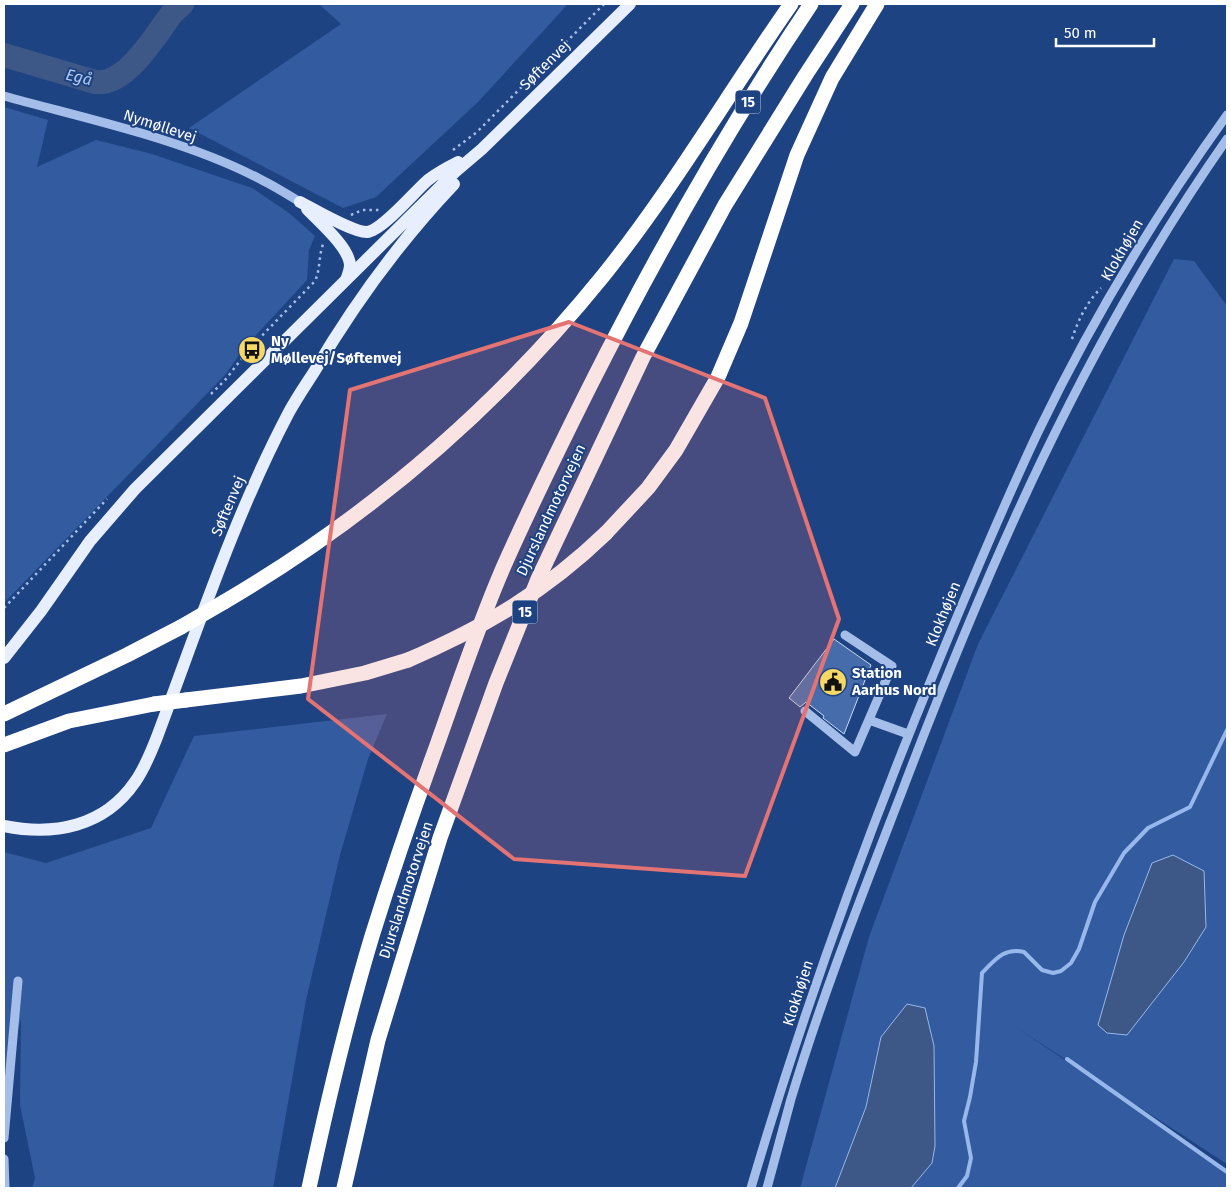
<svg xmlns="http://www.w3.org/2000/svg" width="1231" height="1192" viewBox="0 0 1231 1192" font-family="'Fira Sans',sans-serif">
  <style>
    .green { fill: #325ba0 }
    .water { fill: #3d5886; stroke: #98b8eb }
    .lines { fill: none; stroke-linecap: round; stroke-linejoin: round }
    .stream { stroke: #98b8eb; stroke-width: 4 }
    .river { stroke: #3d5886; stroke-width: 24 }
    .building { fill: #476cab; stroke: #c8daf7 }
    .path { stroke: #a4bee9; stroke-width: 2.5; stroke-dasharray: 2.5 4; stroke-linecap: butt }
    .minor { stroke: #a4bee9; stroke-width: 9 }
    .major { stroke: #e7eefe; stroke-width: 12 }
    .highway { stroke: #fff; stroke-width: 15 }
    .highway-bridge { stroke: #fff; stroke-width: 15 }
    .marked { fill: #e47373; fill-opacity: 0.2; stroke: #e47373; stroke-width: 4; stroke-linejoin: round }
    .labels { text-anchor: middle; dominant-baseline: central; stroke-width: 4; stroke-linejoin: round; paint-order: stroke }
    .shield { fill: #1e4382; stroke: #bcc7da; stroke-width: 1 }
    .shield-label { font-size: 14px; font-weight: bold; fill: #fff }
    .street-label { font-size: 15px; fill: #fff; stroke: #1e4382 }
    .poi-label { font-size: 15px; font-weight: bold; fill: #fff; stroke: #1e4382; text-anchor: start }
    .water-label { font-size: 16px; font-style: italic; fill: #b0c9f1; stroke: #1e4382 }
  </style>
  <rect width="100%" height="100%" fill="#1e4382"/>
  <!-- green -->
  <path class="green" d="M319 4H568L478 102 376 197 343 208 189 128 341 24Z
    M4 107 48 120 37 167 96 140 152 154 252 188 289 213 315 236 309 250 307 280 244 348 225 375 4 603Z
    M1174 259 1194 261 1227 306V1164L1014 1026 1227 1169V1188H911L932 1163 935 1146 934 1046 925 1008 881 1037 866 1107 835 1188H800L869 937 978 644Z
    M387 714 368 759 340 855 306 1000 273 1188H32L35 1178 20 1105 21 1019 4 1076V852L46 863 151 828 194 736Z"/>
  <!-- water -->
  <path class="water" d="M1173 855 1204 871 1206 927 1184 962 1127 1035 1107 1033 1098 1025 1124 935 1152 863Z
    M907 1004 925 1008 934 1046 935 1146 932 1163 911 1188H835L866 1107 881 1037Z"/>
  <g class="lines">
    <!-- stream -->
    <path class="stream" d="M1067 1059 1227 1172
      M958 1188 967 1176 971 1158 964 1121 970 1097 976 1062 982 973C995 960 1004 947 1024 952L1042 970 1053 973 1061 971 1071 963 1079 949 1095 902 1124 853 1148 828 1190 807 1227 730"/>
    <!-- river -->
    <path class="river" d="M4 55 95 82C126 87 156 34 173 12L182 4"/>
  </g>
  <!-- building -->
  <path class="building" d="M834 639 871 665 844 734 823 718 824 716 806 702 800 707 789 698Z"/>
  <g class="lines">
    <!-- path -->
    <path class="path" d="M453 150 477 132 604 4
      M351 215 362 210H379
      M1072 339C1078 320 1087 302 1101 288
      M211 394 226 379 249 349 315 281C321 268 318 255 324 242
      M4 608 107 499"/>
    <!-- minor -->
    <path class="minor" d="M4 96C87 119 184 139 260 179 274 186 287 194 300 202
      M805 711 855 752 892 666 845 635
      M869 720 908 734
      M4 1138 18 981
      M4 1159 5 1188
      M751 1188C802 1014 864 843 933 675 967 592 1001 510 1039 430 1092 320 1156 214 1227 115
      M767 1188C775 1159 783 1128 791 1099 822 996 862 895 901 794 988 565 1086 340 1227 139"/>
    <!-- major -->
    <path class="major" d="M300 202C314 209 352 232 367 232 382 231 415 191 428 180 437 173 448 167 458 162
      M307 209C319 222 349 247 350 265 350 270 348 275 346 280
      M4 658 41 611 90 541 135 489 455 172 482 149 630 4
      M4 826C54 836 104 827 135 782 145 768 151 752 157 737 198 628 234 517 288 414 296 399 305 386 314 372 354 304 400 241 454 184"/>
    <!-- highway -->
    <path class="highway" d="M606 533 648 488 676 450 718 377 741 323 797 155 832 78 877 4
      M224 602C369 517 497 407 603 276 672 190 728 94 791 4
      M186 700 301 686 365 673 408 660
      M4 714 127 655 181 627
      M4 745 69 721 154 704
      M309 1188C327 1104 347 1019 372 936 392 872 414 808 437 745 458 686 478 626 503 568 530 507 560 446 590 386 656 255 729 126 811 4
      M344 1188 378 1040 440 838 496 683 538 579 643 357 725 205 805 76 852 4"/>
    <!-- highway-bridge -->
    <path class="highway-bridge" d="M181 627 224 602
      M408 660C485 627 546 591 606 533
      M154 704 186 700"/>
  </g>
  <!-- marked area -->
  <path class="marked" d="M569 322 765 398 839 619 745 876 514 859 308 699 350 390Z"/>
  <!-- icons -->
  <defs>
    <g id="bus-disc" transform="scale(1.4375)"><circle r="9.5" fill="#f8d864" stroke="#1e4382"/><path d="M-5-6H5V4H4V6H2V4H-2V6H-4V4H-5ZM-3.5-4V0h7V-4ZM-3.5 1.2v1.5H-2V1.2ZM2 1.2v1.5H3.5V1.2Z" fill="#111"/></g>
    <g id="civic-disc" transform="scale(1.4375)"><circle r="9.5" fill="#f8d864" stroke="#1e4382"/><path d="M-.6-6.5H3V-4.5H.6V-3L4-1V1h2V6H-6V1h2V-1L-.6-3ZM-1.2 2.5V6h2.4V2.5Z" fill="#111"/></g>
  </defs>
  <g fill-rule="evenodd">
    <use href="#bus-disc" x="252" y="350"/>
    <use href="#civic-disc" x="833" y="682"/>
  </g>
  <g class="labels">
    <!-- shield labels -->
    <g class="shield">
      <rect x="735.5" y="90.5" width="25" height="23" rx="4"/>
      <rect x="512.5" y="600.5" width="25" height="23" rx="4"/>
    </g>
    <g class="shield-label">
      <text x="748" y="102">15</text>
      <text x="525" y="612">15</text>
    </g>
    <!-- street labels -->
    <g class="street-label">
      <text transform="translate(545 65) rotate(-45)">Søftenvej</text>
      <text transform="translate(160 126) rotate(18)">Nymøllevej</text>
      <text transform="translate(1122 250) rotate(-60)">Klokhøjen</text>
      <text transform="translate(228 506) rotate(-67)">Søftenvej</text>
      <text transform="translate(551 510) rotate(-65)">Djurslandmotorvejen</text>
      <text transform="translate(943 614) rotate(-68)">Klokhøjen</text>
      <text transform="translate(406 890) rotate(-72)">Djurslandmotorvejen</text>
      <text transform="translate(798 993) rotate(-72)">Klokhøjen</text>
    </g>
    <!-- poi labels -->
    <g class="poi-label">
      <text x="271" y="341">Ny<tspan x="271" dy="17">Møllevej/Søftenvej</tspan></text>
      <text x="852" y="673">Station<tspan x="852" dy="17">Aarhus Nord</tspan></text>
    </g>
    <!-- water labels -->
    <g class="water-label">
      <text transform="translate(79 77) rotate(14)">Egå</text>
    </g>
  </g>
  <!-- border -->
  <rect width="1231" height="1192" fill="none" stroke="#ffffff" stroke-width="10"/>
  <!-- scale -->
  <path d="M1056 38v8h98v-8" fill="none" stroke="#ffffff" stroke-width="2.5"/>
  <text x="1064" y="38" font-size="15" fill="#ffffff" stroke="#1e4382" stroke-width="4" paint-order="stroke">50 m</text>
</svg>
